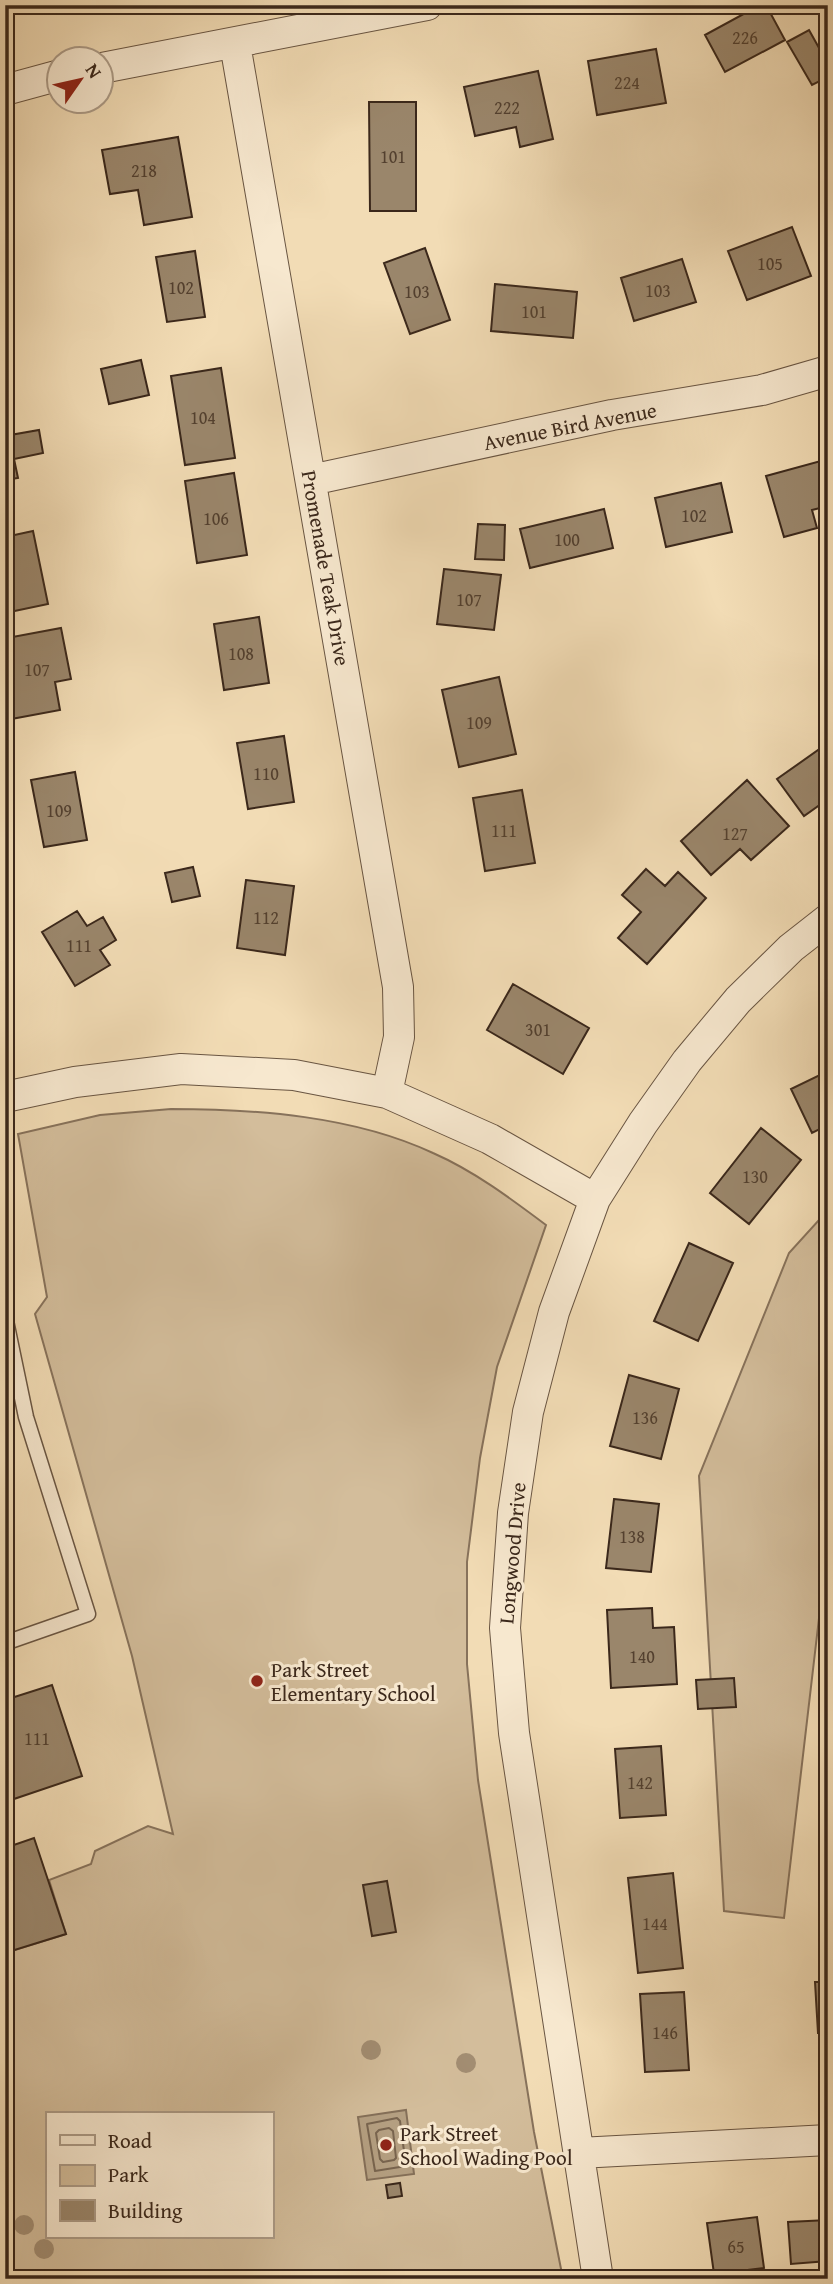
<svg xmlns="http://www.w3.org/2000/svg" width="833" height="2284" viewBox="0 0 833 2284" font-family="'Gentium Book Plus',serif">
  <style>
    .green { fill: #d3bd9b; stroke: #87725b; stroke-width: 2; fill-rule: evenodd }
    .water { fill: #b49f81; stroke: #846f58; stroke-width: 2 }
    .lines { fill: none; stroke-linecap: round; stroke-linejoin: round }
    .shore { stroke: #78644e; stroke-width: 2 }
    .building { fill: #9a866b; stroke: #3b281b; stroke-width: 2 }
    .service-casing { stroke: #695542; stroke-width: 17 }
    .minor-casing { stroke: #695542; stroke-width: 32 }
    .service { stroke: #f7e8cf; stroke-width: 14 }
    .minor { stroke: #f7e8cf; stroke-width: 30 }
    .tree { fill: #a28d72 }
    .poi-dot { fill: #8f2418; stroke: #f7e8cf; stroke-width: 2.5 }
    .labels { text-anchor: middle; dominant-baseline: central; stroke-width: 6; stroke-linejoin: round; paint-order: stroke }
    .number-label { font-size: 18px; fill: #53402f }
    .street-label { font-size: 21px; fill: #3b281b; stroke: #f7e8cf }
    .poi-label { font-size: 21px; fill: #3b281b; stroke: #f7e8cf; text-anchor: start }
  </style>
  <rect width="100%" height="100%" fill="#f2dcb5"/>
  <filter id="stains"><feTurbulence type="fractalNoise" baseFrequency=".00286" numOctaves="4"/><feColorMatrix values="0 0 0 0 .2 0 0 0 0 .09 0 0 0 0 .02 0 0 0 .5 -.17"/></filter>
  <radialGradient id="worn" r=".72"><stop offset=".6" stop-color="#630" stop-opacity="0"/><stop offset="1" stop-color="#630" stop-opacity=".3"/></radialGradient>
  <!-- green -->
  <path class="green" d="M171 1109C257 1109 354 1116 433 1153 474 1171 510 1198 546 1225L497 1367 480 1458 467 1562V1664L478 1780 534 2132 563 2279H5V1953L66 1934 49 1880 91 1864 95 1851 148 1826 173 1834 132 1656 35 1314 47 1297 18 1134 100 1115ZM47 2114H271V2237H47Z
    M828 1210V1541L784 1918 724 1911 699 1476 789 1253Z"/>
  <!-- water -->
  <path class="water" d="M406 2110 414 2174 367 2180 358 2117Z"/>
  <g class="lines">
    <!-- shore -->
    <path class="shore" d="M397 2118 400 2121 406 2166 375 2171 367 2124Z
      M389 2128 393 2131 396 2158 394 2160 383 2162 380 2159 376 2133 379 2130Z"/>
  </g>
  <!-- building -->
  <path class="building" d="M760 5H766L785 40 725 72 705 35Z
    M809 30 828 64V77L812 85 787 42Z
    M656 49 666 103 597 115 588 61Z
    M538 71 553 139 520 147 516 127 475 136 464 87Z
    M369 102H416V211H370Z
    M178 137 192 217 144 225 138 190 110 194 102 150Z
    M792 227 811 276 747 300 728 251Z
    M425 248 450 320 410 334 384 263Z
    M195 251 205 317 167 322 156 257Z
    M682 259 696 302 634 321 621 278Z
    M495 284 577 292 573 338 491 331Z
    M141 360 149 395 109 404 101 369Z
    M221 368 235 458 185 465 171 376Z
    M5 410 10 435 39 430 43 453 14 459 18 478 5 480Z
    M828 459V506L812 510 817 528 784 537 766 476Z
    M234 473 247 555 197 563 185 481Z
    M721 483 732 532 666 547 655 498Z
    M604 509 613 548 530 568 520 529Z
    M478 524 505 525 504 560 475 559Z
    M33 531 48 604 5 613V537Z
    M444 569 501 575 494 630 437 624Z
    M259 617 269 683 224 690 214 624Z
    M61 628 71 679 55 682 60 710 6 720 5 659 11 658 7 638Z
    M499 677 516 754 459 767 442 690Z
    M284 736 294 802 248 809 237 743Z
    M828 743V799L804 816 777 779Z
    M75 772 87 840 44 847 31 780Z
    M747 780 789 826 751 860 740 849 711 875 681 841Z
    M522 790 535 863 485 871 473 798Z
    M193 867 200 896 172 902 165 873Z
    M646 869 665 886 678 872 706 898 647 964 618 938 641 912 622 895Z
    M246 880 294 886 285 955 237 948Z
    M77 911 87 926 103 917 116 940 100 950 110 965 75 986 42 932Z
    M513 984 589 1028 563 1074 487 1030Z
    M828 1071V1125L812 1133 791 1089Z
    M761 1128 801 1160 749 1224 710 1193Z
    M689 1243 733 1263 698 1341 654 1321Z
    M629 1375 679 1389 661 1459 610 1446Z
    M614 1499 659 1504 651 1572 606 1568Z
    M652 1608 653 1628 674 1627 677 1684 611 1688 607 1610Z
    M734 1678 736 1707 698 1709 696 1680Z
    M52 1685 82 1776 5 1802V1700Z
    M661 1746 666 1815 620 1818 615 1749Z
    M34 1838 66 1934 5 1953V1848Z
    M673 1873 683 1968 638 1973 628 1878Z
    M387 1881 396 1932 372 1936 363 1885Z
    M815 1982H828V2033H818Z
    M684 1992 689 2070 645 2072 640 1994Z
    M400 2183 402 2196 388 2198 386 2185Z
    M757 2217 764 2268 714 2274 707 2223Z
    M828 2220V2261L791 2264 788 2222Z"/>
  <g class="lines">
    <!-- service casing -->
    <g class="service-casing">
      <path id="service" d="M5 1316 26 1417 88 1614 5 1643"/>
    </g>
    <!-- minor casing -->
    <g class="minor-casing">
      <path id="minor" d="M235 44 398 987 399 1037 387 1093
        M102 68 427 5
        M5 90 60 75
        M311 480 612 415 762 390 828 371
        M5 1097 75 1082 181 1069 294 1075 387 1093 490 1139 595 1199
        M579 2153 828 2140
        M598 2279 514 1733 505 1628 513 1513 528 1412 554 1312 595 1199 643 1123 687 1061 738 1000 791 948 828 919"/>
    </g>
    <!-- service -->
    <use href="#service" class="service"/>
    <!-- minor -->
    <use href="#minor" class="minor"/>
  </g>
  <!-- trees -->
  <g class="tree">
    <circle cx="371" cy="2050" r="10"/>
    <circle cx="466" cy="2063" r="10"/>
    <circle cx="24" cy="2225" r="10"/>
    <circle cx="44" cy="2249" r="10"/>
  </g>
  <!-- markers -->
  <g class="poi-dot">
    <circle cx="257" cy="1681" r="7"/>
    <circle cx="386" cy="2145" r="7"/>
  </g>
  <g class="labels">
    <!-- number labels -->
    <g class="number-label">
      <text x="745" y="37">226</text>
      <text x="627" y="82">224</text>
      <text x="507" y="107">222</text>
      <text x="393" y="156">101</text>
      <text x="144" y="170">218</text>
      <text x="770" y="263">105</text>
      <text x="181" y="287">102</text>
      <text x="658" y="290">103</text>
      <text x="417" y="291">103</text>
      <text x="534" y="311">101</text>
      <text x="203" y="417">104</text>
      <text x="694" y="515">102</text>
      <text x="216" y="518">106</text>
      <text x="567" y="539">100</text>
      <text x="469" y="599">107</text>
      <text x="241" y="653">108</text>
      <text x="37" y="669">107</text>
      <text x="479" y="722">109</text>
      <text x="266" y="773">110</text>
      <text x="59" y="810">109</text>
      <text x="504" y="830">111</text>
      <text x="735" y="833">127</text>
      <text x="266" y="917">112</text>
      <text x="79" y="945">111</text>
      <text x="538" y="1029">301</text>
      <text x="755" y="1176">130</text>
      <text x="645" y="1417">136</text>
      <text x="632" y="1536">138</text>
      <text x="642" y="1656">140</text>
      <text x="37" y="1738">111</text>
      <text x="640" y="1782">142</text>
      <text x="655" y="1923">144</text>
      <text x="665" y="2032">146</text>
      <text x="736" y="2246">65</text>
    </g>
    <!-- street labels -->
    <g class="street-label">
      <text transform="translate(570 426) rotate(-11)">Avenue Bird Avenue</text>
      <text transform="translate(326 568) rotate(80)">Promenade Teak Drive</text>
      <text transform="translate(512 1553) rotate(-85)">Longwood Drive</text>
    </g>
    <!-- poi labels -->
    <g class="poi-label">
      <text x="271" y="1669">Park Street<tspan x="271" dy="24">Elementary School</tspan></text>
      <text x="400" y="2133">Park Street<tspan x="400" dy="24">School Wading Pool</tspan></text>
    </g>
  </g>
  <!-- margin -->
  <rect width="833" height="2284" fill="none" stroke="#f2dcb5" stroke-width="28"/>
  <rect x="7" y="7" width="819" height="2270" fill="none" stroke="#3b281b" stroke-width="3.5"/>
  <rect x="14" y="14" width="805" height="2256" fill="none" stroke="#3b281b" stroke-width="2"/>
  <!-- legend -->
  <rect x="46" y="2112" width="228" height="126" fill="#f7e8cf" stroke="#ac9b87" stroke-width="2"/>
  <rect x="60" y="2135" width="35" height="10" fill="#f7e8cf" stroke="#ac9b87" stroke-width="2"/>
  <text x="108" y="2148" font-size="21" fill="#3b281b">Road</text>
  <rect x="60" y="2165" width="35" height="21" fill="#d3bd9b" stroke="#ac9b87" stroke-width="2"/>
  <text x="108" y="2182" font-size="21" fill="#3b281b">Park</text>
  <rect x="60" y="2200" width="35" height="21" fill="#9a866b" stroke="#ac9b87" stroke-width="2"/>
  <text x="108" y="2218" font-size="21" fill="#3b281b">Building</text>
  <!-- north arrow -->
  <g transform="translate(80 80) rotate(56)"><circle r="33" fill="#f7e8cf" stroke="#ac9b87" stroke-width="2"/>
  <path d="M0-5L12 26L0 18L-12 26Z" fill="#8f2418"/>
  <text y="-10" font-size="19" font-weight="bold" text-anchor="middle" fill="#3b281b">N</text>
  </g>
  <rect width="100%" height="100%" filter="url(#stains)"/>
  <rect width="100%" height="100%" fill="url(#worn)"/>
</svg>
